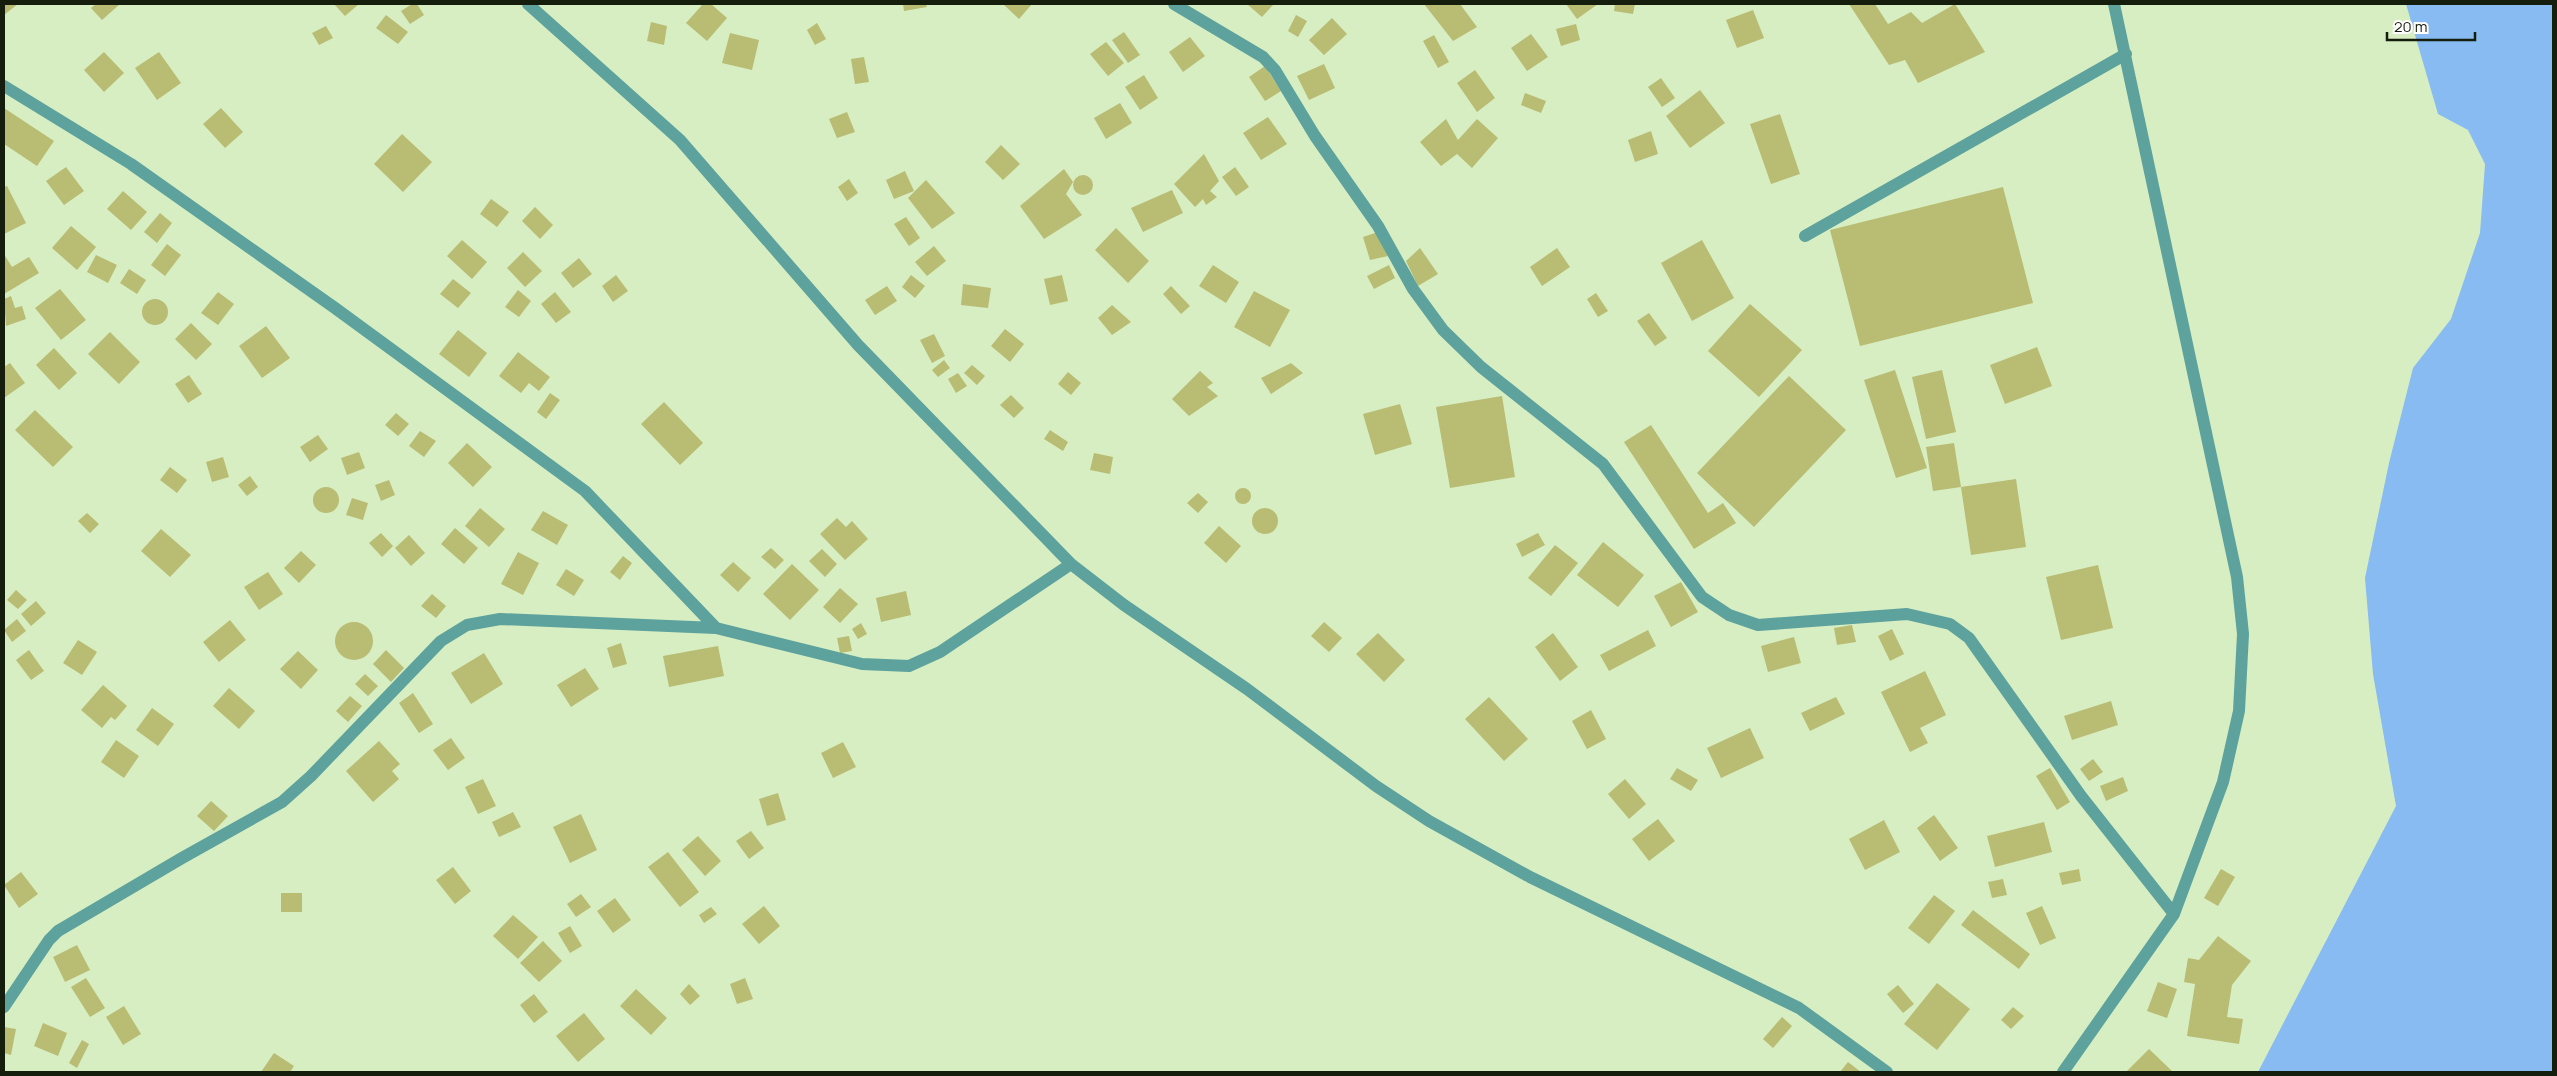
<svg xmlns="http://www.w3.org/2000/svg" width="2557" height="1076" viewBox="0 0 2557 1076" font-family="Manrope,sans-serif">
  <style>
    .water { fill: #87bbf2 }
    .building { fill: #b9bc73 }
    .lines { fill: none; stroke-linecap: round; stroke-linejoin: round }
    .minor { stroke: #5da29d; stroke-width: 12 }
  </style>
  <rect width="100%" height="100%" fill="#d7eec2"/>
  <!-- water -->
  <path class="water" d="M2406 4H2553V1072H2258L2396 806 2373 674 2365 578 2389 463 2413 368 2451 319 2480 233 2485 164 2468 130 2438 114Z"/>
  <!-- building -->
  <path class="building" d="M4 4H18L4 15Z
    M96 4H120L102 20 91 8Z
    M334 4H359L345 16Z
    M412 4H417L424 15 410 24 401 11Z
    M703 4H711L727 18 707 41 686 23Z
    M903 4H926L927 7 904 11Z
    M1003 4H1032L1019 19Z
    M1247 4H1271L1273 5 1262 17Z
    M1424 4H1460L1477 27 1453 41Z
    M1566 4H1598L1577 19Z
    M1615 4H1635L1633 14 1614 11Z
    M1849 4H1875L1888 24 1911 12 1922 23 1955 4 1985 52 1918 83 1905 60 1889 65Z
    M1753 10 1764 38 1737 48 1726 20Z
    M386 15 408 32 398 44 376 28Z
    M1296 15 1307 21 1298 37 1288 31Z
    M1332 18 1347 34 1324 55 1309 40Z
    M651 22 667 26 664 45 647 41Z
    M817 23 826 39 815 45 807 30Z
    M1576 24 1580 40 1561 46 1556 29Z
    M326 26 333 38 319 45 312 33Z
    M1124 32 1140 55 1128 63 1112 40Z
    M730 33 759 40 752 70 722 63Z
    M1531 34 1548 57 1527 71 1511 48Z
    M1434 35 1449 62 1438 68 1423 41Z
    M1190 37 1205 56 1183 72 1169 52Z
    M1106 42 1124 63 1108 76 1090 54Z
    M104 52 124 73 104 92 84 70Z
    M159 52 181 83 157 100 135 68Z
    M864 57 869 82 855 84 851 59Z
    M1324 64 1335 88 1309 100 1297 76Z
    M1265 66 1281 91 1265 101 1249 77Z
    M1475 70 1495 98 1477 112 1457 83Z
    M1144 75 1158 98 1140 110 1125 87Z
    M1661 78 1675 98 1662 107 1648 87Z
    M1700 90 1725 123 1690 148 1666 116Z
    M1525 93 1546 101 1541 113 1521 105Z
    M1120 103 1132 123 1106 139 1094 118Z
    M4 108 54 141 37 166 4 144Z
    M221 108 243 132 225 148 203 124Z
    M847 112 855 132 837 138 829 119Z
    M1780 114 1800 174 1771 184 1750 124Z
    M1268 117 1287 144 1261 160 1243 133Z
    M1446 119 1458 140 1477 119 1498 138 1472 168 1457 154 1441 166 1420 142Z
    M1651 131 1658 154 1635 162 1628 140Z
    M402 134 432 162 403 192 374 164Z
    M1001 145 1020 164 1003 180 985 162Z
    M1204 154 1219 181 1210 191 1217 197 1206 205 1203 199 1195 207 1174 184Z
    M66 167 84 191 64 205 46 181Z
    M1235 167 1249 187 1236 196 1222 177Z
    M1064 169 1073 182 1066 194 1082 215 1044 239 1020 206Z
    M905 171 914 191 894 199 886 180Z
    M1073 185a10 10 0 1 1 20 0a10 10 0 1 1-20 0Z
    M849 179 858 193 847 201 838 187Z
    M926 180 955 213 932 229 908 198Z
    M7 186 26 223 4 234V187Z
    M2003 187 2033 303 1860 346 1830 230Z
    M1172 190 1183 213 1143 232 1131 208Z
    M123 191 147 212 131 230 107 209Z
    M491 199 509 212 497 227 480 214Z
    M535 207 553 225 540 239 522 221Z
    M160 213 172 223 157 243 144 232Z
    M906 217 920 238 909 246 894 224Z
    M71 226 96 247 77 270 52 248Z
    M1116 228 1149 261 1128 283 1095 250Z
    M1381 231 1388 256 1370 260 1363 237Z
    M462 240 487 262 472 279 447 256Z
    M1702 240 1734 298 1692 321 1661 263Z
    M167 244 181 255 165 276 151 265Z
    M934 246 946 261 927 276 915 262Z
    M1420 248 1438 274 1418 286 1406 261Z
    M1557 248 1570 267 1542 286 1530 267Z
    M523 252 542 271 525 287 507 268Z
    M4 254 12 267 29 257 39 273 4 294Z
    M96 255 117 265 108 283 87 272Z
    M579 258 592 274 573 288 561 273Z
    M1213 265 1239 282 1226 303 1199 286Z
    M1389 265 1395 278 1374 289 1367 276Z
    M129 269 146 280 137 294 120 283Z
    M616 275 628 291 613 302 602 286Z
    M911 275 925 286 915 298 902 287Z
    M1062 275 1068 301 1050 305 1044 279Z
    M453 279 471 293 458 308 440 294Z
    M963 284 991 288 988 308 961 305Z
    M887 286 897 301 875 315 865 300Z
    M1171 286 1190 306 1181 314 1163 294Z
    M60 289 86 320 61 340 35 308Z
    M518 290 531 301 519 317 505 307Z
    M1254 291 1290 310 1270 347 1234 327Z
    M218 292 234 304 218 325 201 313Z
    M555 292 571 312 556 323 541 304Z
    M1596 293 1608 311 1598 317 1587 299Z
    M11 296 15 308 22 306 26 319 6 326 4 299Z
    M142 312a13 13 0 1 1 26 0a13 13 0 1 1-26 0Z
    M1750 304 1802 350 1759 397 1708 351Z
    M1112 305 1131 322 1112 335 1098 318Z
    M1649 313 1667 338 1655 346 1637 321Z
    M191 323 212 344 196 360 175 339Z
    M266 326 290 358 262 378 239 346Z
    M1005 329 1024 344 1010 362 991 346Z
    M458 330 487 353 469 377 439 354Z
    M110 332 140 362 119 384 88 354Z
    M934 334 945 356 932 363 920 340Z
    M2037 347 2052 386 2005 404 1990 365Z
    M54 348 77 373 59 390 36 365Z
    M518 352 550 377 539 391 529 383 521 393 499 376Z
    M944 360 950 368 938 377 932 370Z
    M10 363 25 383 4 398V367Z
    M1291 363 1303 373 1271 394 1261 378Z
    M972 365 985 376 977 385 964 373Z
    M1895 370 1927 468 1896 478 1864 380Z
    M1942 370 1956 432 1926 439 1912 377Z
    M1200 371 1213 383 1207 387 1218 396 1189 416 1172 399Z
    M1068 372 1081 383 1071 395 1058 384Z
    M958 373 967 386 956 393 948 379Z
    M189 375 202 394 188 403 175 384Z
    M1789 376 1846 430 1754 527 1697 473Z
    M550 393 560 400 546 419 537 412Z
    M1011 395 1024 408 1014 418 1000 405Z
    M1502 396 1515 477 1450 488 1436 407Z
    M664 402 703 443 680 465 641 424Z
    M1400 404 1412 444 1375 455 1363 414Z
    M35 410 73 447 53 467 15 430Z
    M396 413 409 424 398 436 385 425Z
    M1651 425 1708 513 1723 503 1736 523 1694 549 1624 442Z
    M1050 430 1068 442 1063 451 1044 439Z
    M420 431 436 441 424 457 409 446Z
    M318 435 328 449 310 462 300 447Z
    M467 443 492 467 473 487 448 463Z
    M1954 443 1961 487 1933 491 1926 447Z
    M359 452 365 468 347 475 341 458Z
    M1094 453 1113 457 1110 474 1090 470Z
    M223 457 229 477 212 482 206 462Z
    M170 467 187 480 177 493 160 480Z
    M250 476 258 487 247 496 238 485Z
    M2016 479 2026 547 1971 555 1961 487Z
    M389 480 395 495 381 501 375 485Z
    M313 500a13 13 0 1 1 26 0a13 13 0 1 1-26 0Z
    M1235 496a8 8 0 1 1 16 0a8 8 0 1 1-16 0Z
    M1198 493 1208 502 1198 513 1187 503Z
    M352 498 368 503 363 520 346 515Z
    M480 508 505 529 489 547 465 526Z
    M1252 521a13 13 0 1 1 26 0a13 13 0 1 1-26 0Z
    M543 511 568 525 557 545 531 530Z
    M87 513 99 524 90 533 78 521Z
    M837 518 846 527 852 521 868 539 845 560 820 534Z
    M1219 526 1241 546 1226 563 1204 543Z
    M455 528 478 548 464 564 441 544Z
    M161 529 191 555 170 577 141 551Z
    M381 533 393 546 382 557 369 543Z
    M1538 533 1545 545 1522 557 1516 544Z
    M409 535 425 553 411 566 395 548Z
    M1603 542 1644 575 1618 607 1577 575Z
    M1555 545 1578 563 1551 596 1528 578Z
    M771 548 784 560 775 569 761 557Z
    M822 549 837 564 825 577 809 561Z
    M301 551 316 565 299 583 284 568Z
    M518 552 539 563 523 595 501 584Z
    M623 556 632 563 620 580 610 572Z
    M733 562 751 578 738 592 720 575Z
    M792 564 819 590 790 620 763 594Z
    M2098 565 2113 628 2061 640 2046 577Z
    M566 569 584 580 574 596 556 585Z
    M268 572 283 594 259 610 244 587Z
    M1681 582 1698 612 1671 627 1654 596Z
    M840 588 858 604 840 623 823 607Z
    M16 590 27 600 18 609 7 600Z
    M906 591 911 615 881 622 876 598Z
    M432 594 446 606 436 618 421 606Z
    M36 601 46 613 31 626 21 614Z
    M17 619 26 631 12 642 4 630Z
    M230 620 246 640 219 662 203 642Z
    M1324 622 1342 638 1329 652 1311 636Z
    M335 641a19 19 0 1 1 38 0a19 19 0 1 1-38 0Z
    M861 623 867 634 858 639 852 629Z
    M1852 625 1856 642 1837 645 1834 628Z
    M1892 629 1904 654 1890 661 1878 636Z
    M1648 630 1656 646 1609 671 1600 655Z
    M1378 633 1405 660 1384 682 1356 654Z
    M1553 633 1578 667 1560 681 1535 647Z
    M849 636 852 651 840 653 837 638Z
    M1794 637 1801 663 1768 672 1761 646Z
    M78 640 97 652 82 675 63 663Z
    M621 643 627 664 613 668 607 648Z
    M718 646 724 676 669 687 663 656Z
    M29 650 44 671 31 680 16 660Z
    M386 650 404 668 391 682 373 664Z
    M298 651 318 670 301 689 280 669Z
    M484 653 503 684 471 704 451 673Z
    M585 668 599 689 571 707 557 685Z
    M1925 671 1946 715 1920 728 1928 743 1910 752 1881 692Z
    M365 674 378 686 368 696 355 684Z
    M103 685 127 706 115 720 111 717 102 728 81 710Z
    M229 688 255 711 239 729 213 706Z
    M413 693 433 724 419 733 399 703Z
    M350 696 362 706 348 722 336 711Z
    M1489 697 1528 739 1504 761 1465 719Z
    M1836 697 1845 714 1810 731 1801 713Z
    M2111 701 2118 725 2072 740 2064 716Z
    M152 708 174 724 158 746 136 730Z
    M1591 710 1606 739 1587 749 1572 721Z
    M1750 728 1764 758 1721 778 1707 748Z
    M451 738 465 758 448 770 433 750Z
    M116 740 139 756 124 778 101 762Z
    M379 741 400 764 392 771 399 779 373 802 346 771Z
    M843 742 856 767 833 778 821 753Z
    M2093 759 2103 772 2089 781 2080 769Z
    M1677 768 1698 780 1691 791 1670 779Z
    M2050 768 2070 802 2057 810 2036 776Z
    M2123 777 2128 791 2106 801 2100 786Z
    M483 779 496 806 478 814 465 787Z
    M1625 779 1646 804 1629 819 1608 794Z
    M778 793 786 820 767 826 759 799Z
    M211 801 228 816 214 831 197 816Z
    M513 812 521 827 499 837 492 822Z
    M581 814 597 850 570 863 553 827Z
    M1934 815 1958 848 1940 861 1917 828Z
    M1658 819 1675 841 1649 861 1632 839Z
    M1884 820 1900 852 1865 870 1849 839Z
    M2044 822 2052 852 1995 867 1987 836Z
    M751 831 764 848 749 859 736 841Z
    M698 836 721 861 705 876 682 850Z
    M668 852 699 892 680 907 648 867Z
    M453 867 471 891 455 904 436 880Z
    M2079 869 2081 881 2062 885 2059 873Z
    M2221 869 2235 877 2218 906 2204 898Z
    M21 872 38 894 19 908 4 885Z
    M2003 879 2007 895 1992 898 1988 882Z
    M281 893H302V912H281Z
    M581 894 591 907 576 917 567 904Z
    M1934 895 1955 911 1929 944 1908 928Z
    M615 898 631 920 613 933 597 911Z
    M764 906 780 926 759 944 742 924Z
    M2042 906 2056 938 2040 945 2026 913Z
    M711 907 717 914 704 923 699 915Z
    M1973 910 2030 954 2019 969 1961 925Z
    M513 915 538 937 518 959 493 936Z
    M570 926 582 946 570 953 558 933Z
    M2218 936 2251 961 2232 985 2227 1017 2243 1019 2239 1044 2187 1036 2195 984 2184 982 2188 958 2199 960Z
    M543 941 562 961 539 982 520 963Z
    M77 945 90 970 65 982 53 957Z
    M86 978 105 1008 90 1017 71 987Z
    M745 978 753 999 737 1004 730 984Z
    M2158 982 2177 989 2167 1018 2147 1011Z
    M1937 983 1970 1009 1937 1050 1904 1024Z
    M689 984 700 996 690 1005 680 994Z
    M1898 985 1914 1004 1903 1013 1887 994Z
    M636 989 667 1018 651 1035 620 1006Z
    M534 994 548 1012 534 1023 520 1005Z
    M124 1006 141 1034 123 1045 106 1017Z
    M2013 1007 2024 1016 2011 1029 2001 1020Z
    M584 1013 605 1039 578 1062 556 1036Z
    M1782 1017 1792 1026 1773 1048 1763 1039Z
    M43 1023 67 1033 58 1056 34 1046Z
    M4 1027 16 1029 11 1055 4 1053Z
    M82 1040 89 1044 77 1068 69 1063Z
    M2149 1049 2173 1072H2126Z
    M274 1053 294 1066 290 1072H261Z
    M1848 1062 1861 1072H1840Z"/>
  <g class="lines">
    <!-- minor -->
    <path class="minor" d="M528 4 680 140 858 345 1071 564 1124 605 1247 689 1376 786 1429 821 1530 877 1799 1008 1887 1072
      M1174 4 1263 57 1275 70 1315 136 1378 226 1413 289 1443 330 1481 367 1603 464 1702 597 1729 615 1758 625 1907 614 1950 624 1969 638 2081 796 2174 914
      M4 86 131 164 335 308 585 491 716 628
      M1805 236 2126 54
      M4 1007 49 940 58 931 182 858 282 802 311 776 441 641 467 625 500 619 716 628 862 664 909 666 940 652 1071 564
      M2063 1072 2174 914 2223 782 2239 711 2243 634 2237 577 2114 4"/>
  </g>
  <!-- border -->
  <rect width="2557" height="1076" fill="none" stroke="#151d0d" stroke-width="10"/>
  <!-- scale -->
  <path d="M2387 32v8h88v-8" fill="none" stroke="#151d0d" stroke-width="2.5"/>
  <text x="2394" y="32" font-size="15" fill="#151d0d" stroke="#ffffff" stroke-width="4" paint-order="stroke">20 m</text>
</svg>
